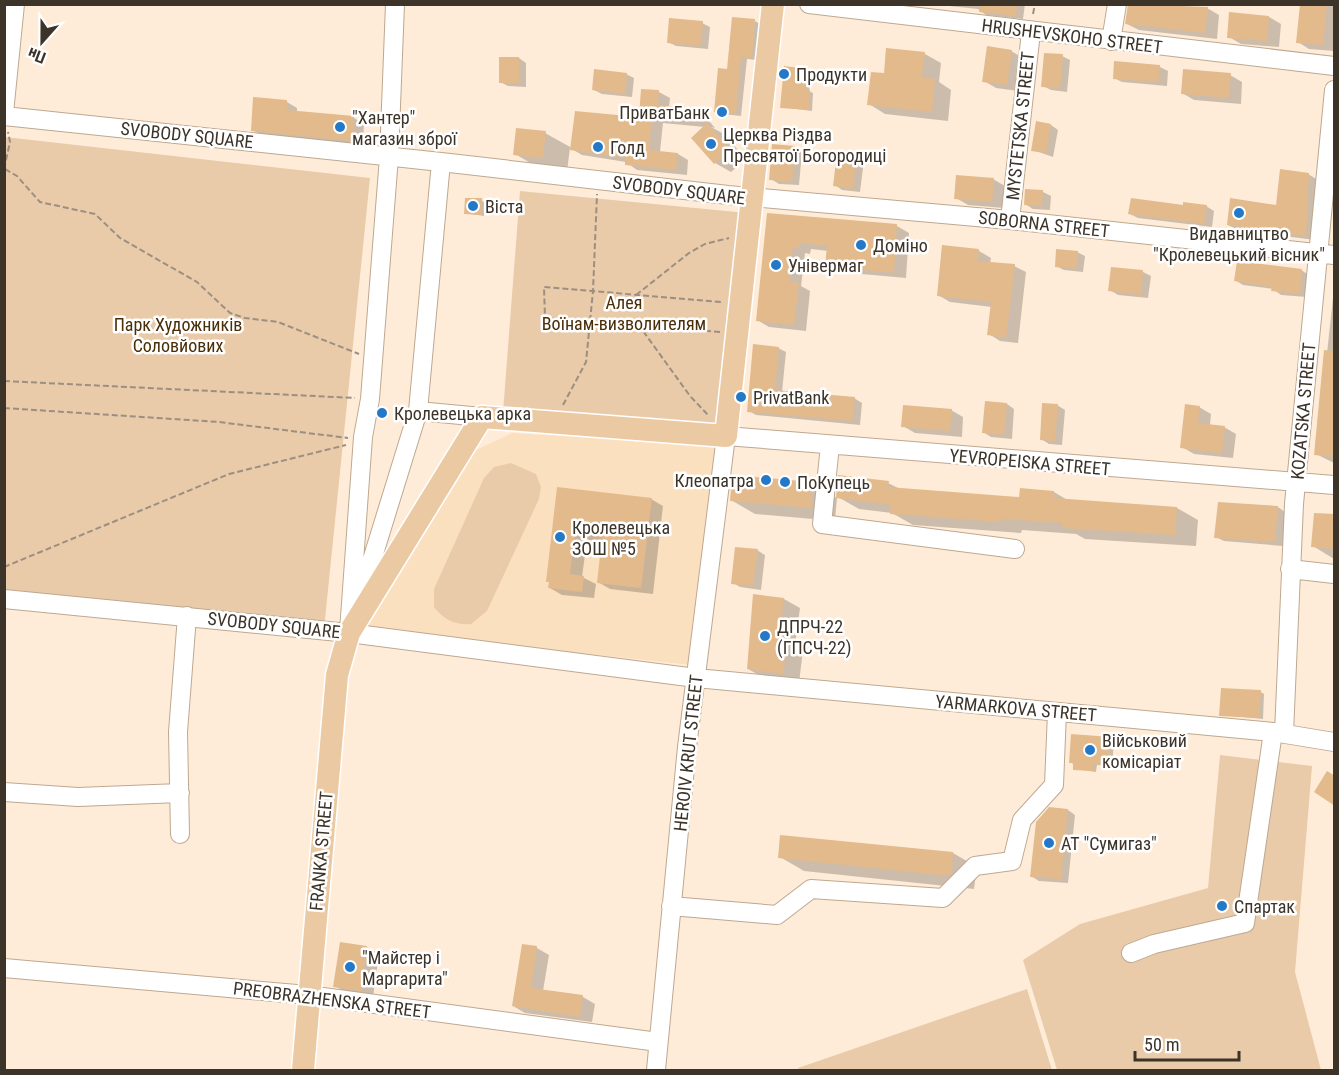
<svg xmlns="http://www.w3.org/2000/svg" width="1339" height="1075" viewBox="0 0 1339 1075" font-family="'Roboto Condensed',sans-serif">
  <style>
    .built { fill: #fbe0c0 }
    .green { fill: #e9cbaa }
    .shadow { fill: #0003 }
    .building { fill: #e3ba8c }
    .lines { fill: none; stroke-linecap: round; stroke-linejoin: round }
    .minor-casing { stroke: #bea890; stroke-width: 20 }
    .major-casing { stroke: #fff; stroke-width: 25 }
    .path { stroke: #9d8f80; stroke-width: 2; stroke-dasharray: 6 3; stroke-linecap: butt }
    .minor { stroke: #fff; stroke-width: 18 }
    .major { stroke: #ebcaa3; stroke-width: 22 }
    .poi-dot { fill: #2379c7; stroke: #fff; stroke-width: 2 }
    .labels { text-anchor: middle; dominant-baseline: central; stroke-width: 5; stroke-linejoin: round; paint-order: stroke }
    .street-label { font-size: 18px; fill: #3c3329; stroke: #fff }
    .poi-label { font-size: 18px; fill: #3c3329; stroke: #fff; text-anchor: start }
    .park-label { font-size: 18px; fill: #492e08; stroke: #fff }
  </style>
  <rect width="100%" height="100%" fill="#ffecd8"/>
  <!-- built -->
  <path class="built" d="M512 433 716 445 691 665 362 630 461 457Z"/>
  <!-- green -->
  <path class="green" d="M5 137 370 178 323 639 5 607Z
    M520 191 747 213 722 431 503 412Z
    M511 463 536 474 541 487 539 499 487 611 471 624C456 626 443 619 434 607V589L484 478 494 467Z
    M1220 755 1312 766 1295 972 1321 1070H1057L1023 960 1080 924 1208 888Z
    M1027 989 1052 1070H799L798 1068Z"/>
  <!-- shadow -->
  <path class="shadow" d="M930 4H1025L1023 19 986 15 978 9Z
    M1129 4 1207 8 1219 15 1217 39 1139 30 1127 24Z
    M1301 4H1334V51L1309 49 1298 42Z
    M1231 13 1269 17 1281 24 1279 47 1241 44 1229 37Z
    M755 21 760 24 757 60 747 59 741 116 722 114 716 111 729 70Z
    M702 23 710 27 708 49 676 46 668 42Z
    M1011 51 1023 58 1018 91 996 88 984 81Z
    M925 54 941 63 939 82 951 90 948 121 885 114 869 104 885 75Z
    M1062 56 1070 60 1067 92 1051 90 1043 86Z
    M519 58 526 63V87L508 86 500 82Z
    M1115 63 1160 67 1168 71 1167 86 1122 82 1114 78Z
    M786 68 811 72 809 91 813 93 812 111 781 107Z
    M626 74 634 78 632 97 602 94 594 90Z
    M1230 75 1242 82 1241 104 1194 100 1182 93Z
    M642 91 659 92 670 98 669 107 694 110 705 116 715 128 711 127 724 134 746 159 731 172 715 163 693 138 705 127 663 123 660 152 678 154 688 160 687 175 637 170 626 162 582 155 570 148 567 171 539 168 515 154 545 133 572 148 640 119Z
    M254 98 287 102 297 108V113L354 118 364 124 363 145 262 135 252 130Z
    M1051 125 1058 130 1053 157 1033 150Z
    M794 147 802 152 799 185 779 184 771 179Z
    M856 156 864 160 860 192 842 190 835 185Z
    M1308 174 1318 180 1315 240 1238 230 1228 225 1277 206Z
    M993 179 1005 186 1004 208 968 205 956 198Z
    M1027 190 1043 192 1051 196 1050 210 1033 209 1025 204Z
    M481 200 484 202V216L465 213Z
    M1206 206 1214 211 1212 227 1138 218 1130 214Z
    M768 214 897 226 909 233 906 278 839 272 827 265 828 251 811 249 810 254 805 253 801 286 810 291 806 331 769 327 757 320Z
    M943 247 979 251 991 258 990 264 1014 266 1026 272 1018 343 1000 341 989 334 992 307 950 302 938 295Z
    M1077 252 1085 256 1083 272 1064 270 1056 266Z
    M1112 268 1143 272 1151 276 1148 298 1118 295 1110 290Z
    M1301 270 1309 275 1307 297 1281 295 1273 289 1243 285 1235 280Z
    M1333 298H1334V463L1316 454Z
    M778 348 786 352 782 392 854 398 862 403 860 425 756 415 749 411Z
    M1007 404 1014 409 1012 439 991 437 983 432Z
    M1057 405 1065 410 1062 445 1049 444 1041 439Z
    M1199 407 1211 414 1210 425 1224 427 1236 434 1233 458 1194 454 1182 447Z
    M951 410 963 417 962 437 915 433 903 426Z
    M888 483 900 489 1021 499 1054 492 1069 501 1177 508 1198 520 1196 546 1085 539 1076 534 1022 530 1021 533 913 525 892 513 859 509 838 497Z
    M812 484 837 498 835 521 755 514 731 500Z
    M558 489 651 499 663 506 653 594 610 589 598 582 603 541 587 540 582 577 596 584 594 598 562 595 550 588V583L547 581Z
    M1278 507 1285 512 1283 546 1224 541 1216 537Z
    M1334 516V559L1313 546Z
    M757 550 765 555 761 590 740 587 733 583Z
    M754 595 784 599 800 608 795 645 803 650 799 683 764 678 748 669Z
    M1261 692 1264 694 1263 719 1221 715Z
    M1072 736 1114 741 1112 766 1097 765 1096 772 1075 769V765L1070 762Z
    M1068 810 1075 815 1068 883 1039 881 1031 876Z
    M953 853 977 867 974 889 804 871 780 857Z
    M523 945 537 948 549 955 543 991 583 997 595 1004 592 1022 525 1013 513 1006Z
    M367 947 379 954 373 997 347 993 335 986Z"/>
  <!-- building -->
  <path class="building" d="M980 4H1017L1016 16 979 12Z
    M1128 4 1208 7 1205 33 1125 24Z
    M1300 4H1327L1323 45 1296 43Z
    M1229 12 1269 16 1267 41 1227 38Z
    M732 17 755 19 752 58 741 57 736 114 714 112 718 68 727 69Z
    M669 18 703 21 701 46 667 43Z
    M987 46 1012 50 1007 85 982 82Z
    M886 48 925 52 922 77 935 79 932 112 867 105 871 72 884 73Z
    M1044 53 1063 54 1060 88 1041 87Z
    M499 57H519V83H499Z
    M1114 61 1160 65 1159 82 1113 79Z
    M784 66 808 69 806 90H810L809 110 780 108Z
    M594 69 627 73 625 94 592 90Z
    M1183 69 1231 73 1229 98 1181 94Z
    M641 89 659 90 658 105 694 108 707 123 652 117 649 150 678 153 676 170 625 165V158L570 150 575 111 639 117Z
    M253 97 287 100V110L354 116V141L251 131Z
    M1036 121 1051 124 1046 153 1031 151Z
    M707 123 731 150 714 164 691 138Z
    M516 128 546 131 543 158 513 155Z
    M772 144 795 146 792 182 769 180Z
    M837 152 857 154 853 189 833 186Z
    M1280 169 1309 173 1306 236 1227 225 1230 198 1276 205Z
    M956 175 994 178 992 202 954 199Z
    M1025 189 1043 190 1042 206 1024 205Z
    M465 198H482L481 215 464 214Z
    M1131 198 1183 205V202L1207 205 1204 224 1128 214Z
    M767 213 897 224 894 273 825 266 827 246 799 243V248L793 247 789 282 799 283 794 325 756 321Z
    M942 245 979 249 978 261 1015 264 1006 338 987 335 991 302 937 296Z
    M1056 249 1078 251 1076 269 1055 267Z
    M1237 261 1302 269 1300 294 1271 291 1272 287 1234 281Z
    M1111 267 1143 270 1141 295 1108 291Z
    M753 344 779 347 775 390 855 397 852 421 747 412Z
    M1324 350 1335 351V457L1314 455Z
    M985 401 1007 403 1004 435 982 433Z
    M1042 403 1058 404 1055 441 1040 440Z
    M1185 404 1200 406 1198 423 1225 426 1222 453 1180 448Z
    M903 405 952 409 950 431 901 427Z
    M732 475 813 482 811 508 730 501Z
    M838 475 889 481 888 487 1019 497 1020 488 1054 491V498L1177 507 1175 535 1062 528 1063 523 1001 519V522L890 514 891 505 836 498Z
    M557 487 652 498 641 588 597 583 602 537 575 534 570 574 584 576 582 592 548 588 549 582H546Z
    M1218 502 1278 506 1275 542 1214 538Z
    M1314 513 1335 514V549L1311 547Z
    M735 547 758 549 753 586 731 584Z
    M753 594 784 598 779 638 788 639 783 674 747 669Z
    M1221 688 1261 690 1259 718 1219 716Z
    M1071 734 1111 737 1109 765 1094 764 1093 771 1073 770V763H1069Z
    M1327 771 1335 776V806L1314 792Z
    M1049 807 1068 809 1061 879 1030 877 1036 822Z
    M780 835 953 852 952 873 949 876 778 858Z
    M340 942 367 946 361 991 333 987Z
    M522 944 537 946 531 988 583 995 580 1017 512 1006Z"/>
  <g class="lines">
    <!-- minor casing -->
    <g class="minor-casing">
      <path id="minor" d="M809 4 1334 66
        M1111 41 1117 4
        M4 113 15 4
        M4 116 441 162
        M1010 220 1031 32
        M482 417 418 411 441 162 728 195 1010 220 1334 255
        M830 445 822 524 1015 549
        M1290 569 1334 574
        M4 599 349 633 696 678 1273 732 1334 742
        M359 602 418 411
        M349 631 363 437 370 399 389 157 395 4
        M1284 733 1294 504 1334 90
        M4 792 78 797 180 793
        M180 834 178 732 187 616
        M671 906 777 915 811 889 943 898 975 866 1012 861 1022 820 1054 785 1057 712
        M1131 953 1154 944 1245 923 1273 732
        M4 968 308 995 658 1042
        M656 1070 687 747 726 436 1334 485"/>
    </g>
    <!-- major casing -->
    <g class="major-casing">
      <path id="major" d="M303 1070 337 675 349 633 482 417 726 436 773 4"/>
    </g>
    <!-- path -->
    <path class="path" d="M1033 14 1035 4
      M4 169 10 142 8 132
      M5 169 17 176 40 202 95 214 120 238 197 282 230 313 245 318 278 322 359 354
      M636 295 689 253 705 244 729 238
      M638 324 690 396 709 416
      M720 332 545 318 544 287 721 302
      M4 381 355 398
      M563 405 586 362 593 291 597 194
      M4 408 219 422 348 438
      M4 567 229 474 346 445"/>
    <!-- minor -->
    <use href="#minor" class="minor"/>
    <!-- major -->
    <use href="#major" class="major"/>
  </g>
  <!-- markers -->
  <g class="poi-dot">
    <circle cx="784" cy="74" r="6"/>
    <circle cx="722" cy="112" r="6"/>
    <circle cx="340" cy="127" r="6"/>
    <circle cx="711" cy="144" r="6"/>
    <circle cx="598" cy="147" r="6"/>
    <circle cx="473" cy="206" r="6"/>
    <circle cx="1239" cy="213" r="6"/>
    <circle cx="861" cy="245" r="6"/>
    <circle cx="776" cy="265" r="6"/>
    <circle cx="741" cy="397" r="6"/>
    <circle cx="382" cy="413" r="6"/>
    <circle cx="766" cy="480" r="6"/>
    <circle cx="785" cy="482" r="6"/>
    <circle cx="560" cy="537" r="6"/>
    <circle cx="765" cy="636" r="6"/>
    <circle cx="1090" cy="750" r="6"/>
    <circle cx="1049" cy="843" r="6"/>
    <circle cx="1222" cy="906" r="6"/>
    <circle cx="350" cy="967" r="6"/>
  </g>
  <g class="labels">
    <!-- street labels -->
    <g class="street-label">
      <text transform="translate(1072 36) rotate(7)">HRUSHEVSKOHO STREET</text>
      <text transform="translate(1020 126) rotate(-84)">MYSTETSKA STREET</text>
      <text transform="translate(187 135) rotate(6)">SVOBODY SQUARE</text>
      <text transform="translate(679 190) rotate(7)">SVOBODY SQUARE</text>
      <text transform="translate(1044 224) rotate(6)">SOBORNA STREET</text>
      <text transform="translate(1303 411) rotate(-85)">KOZATSKA STREET</text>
      <text transform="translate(1030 462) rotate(5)">YEVROPEISKA STREET</text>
      <text transform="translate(274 625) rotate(6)">SVOBODY SQUARE</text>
      <text transform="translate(1016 708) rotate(5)">YARMARKOVA STREET</text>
      <text transform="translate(688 753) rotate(-84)">HEROIV KRUT STREET</text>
      <text transform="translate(321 851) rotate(-85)">FRANKA STREET</text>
      <text transform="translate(332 1000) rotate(7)">PREOBRAZHENSKA STREET</text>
    </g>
    <!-- poi labels -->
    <g class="poi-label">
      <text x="796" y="74">Продукти</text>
      <text x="710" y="112" text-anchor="end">ПриватБанк</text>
      <text x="352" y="117">"Хантер"<tspan x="352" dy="21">магазин зброї</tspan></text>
      <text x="723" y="134">Церква Різдва<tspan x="723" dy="21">Пресвятої Богородиці</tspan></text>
      <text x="610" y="147">Голд</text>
      <text x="485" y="206">Віста</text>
      <text x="1239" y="233" text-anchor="middle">Видавництво<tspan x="1239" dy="21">"Кролевецький вісник"</tspan></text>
      <text x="873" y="245">Доміно</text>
      <text x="788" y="265">Універмаг</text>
      <text x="753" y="397">PrivatBank</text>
      <text x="394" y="413">Кролевецька арка</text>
      <text x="754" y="480" text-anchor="end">Клеопатра</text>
      <text x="797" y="482">ПоКупець</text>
      <text x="572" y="527">Кролевецька<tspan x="572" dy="21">ЗОШ №5</tspan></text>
      <text x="777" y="626">ДПРЧ-22<tspan x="777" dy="21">(ГПСЧ-22)</tspan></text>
      <text x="1102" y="740">Військовий<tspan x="1102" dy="21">комісаріат</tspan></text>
      <text x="1061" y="843">АТ "Сумигаз"</text>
      <text x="1234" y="906">Спартак</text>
      <text x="362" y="957">"Майстер і<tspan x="362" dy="21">Маргарита"</tspan></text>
    </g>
    <!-- park labels -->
    <g class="park-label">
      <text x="624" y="302">Алея<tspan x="624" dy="21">Воїнам-визволителям</tspan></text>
      <text x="178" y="324">Парк Художників<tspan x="178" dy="21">Соловйових</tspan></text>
    </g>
  </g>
  <!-- border -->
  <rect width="1339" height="1075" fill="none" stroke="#3c3329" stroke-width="12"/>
  <!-- north arrow -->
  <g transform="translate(42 42) rotate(201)" stroke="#ffffff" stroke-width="4.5" paint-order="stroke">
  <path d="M0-4.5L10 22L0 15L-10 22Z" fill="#3c3329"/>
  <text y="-9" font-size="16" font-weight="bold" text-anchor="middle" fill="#3c3329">Пн</text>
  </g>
  <!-- scale -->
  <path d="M1135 1051v9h104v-9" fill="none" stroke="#3c3329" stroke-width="3"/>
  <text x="1144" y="1051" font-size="18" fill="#3c3329" stroke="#ffffff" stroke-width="4.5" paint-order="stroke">50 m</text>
</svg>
